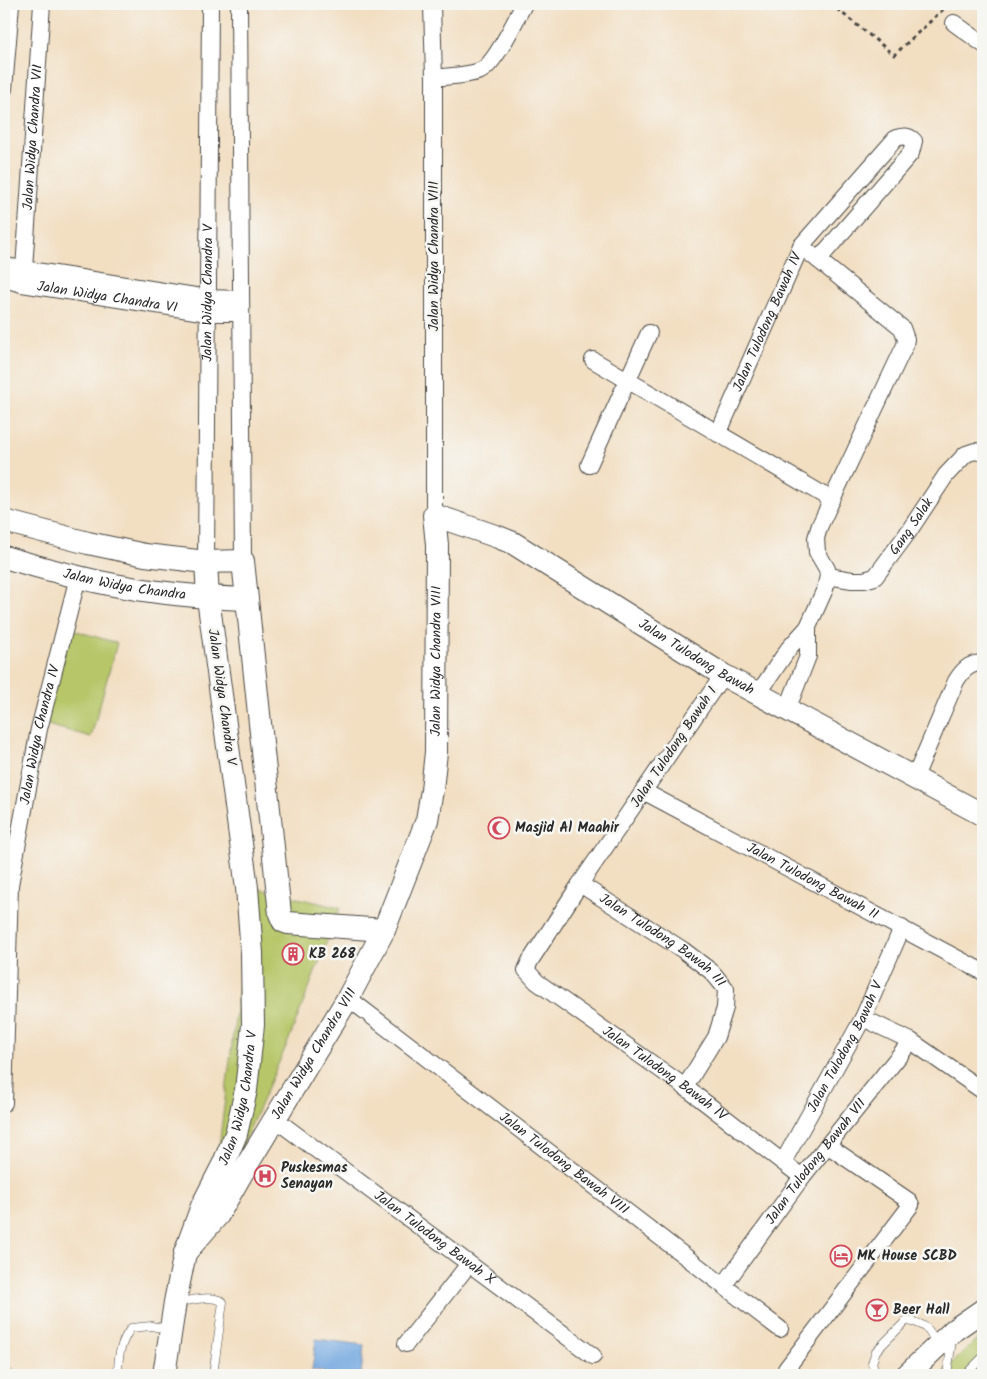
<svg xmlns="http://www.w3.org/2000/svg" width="987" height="1379" viewBox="0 0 987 1379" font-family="Kalam,sans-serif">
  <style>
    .green { fill: #b6c668; stroke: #70784a }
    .water { fill: #74a8e0; stroke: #506a86 }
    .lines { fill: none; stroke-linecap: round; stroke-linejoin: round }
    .lane-casing { stroke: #494642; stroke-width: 9 }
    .street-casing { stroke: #494642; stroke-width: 18 }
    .secondary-casing { stroke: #494642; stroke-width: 24 }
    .path { stroke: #494642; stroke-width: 3; stroke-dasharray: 4 4; stroke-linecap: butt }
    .lane { stroke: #fff; stroke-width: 8 }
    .street { stroke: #fff; stroke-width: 16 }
    .secondary { stroke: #fff; stroke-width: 22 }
    .labels { text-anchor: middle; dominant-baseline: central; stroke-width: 5; stroke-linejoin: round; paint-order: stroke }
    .street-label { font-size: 14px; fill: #2b2b2b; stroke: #f6f6f2 }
    .poi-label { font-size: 14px; font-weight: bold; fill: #2b2b2b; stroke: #f6f6f2; text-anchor: start }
  </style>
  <rect width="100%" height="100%" fill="#f6f6f2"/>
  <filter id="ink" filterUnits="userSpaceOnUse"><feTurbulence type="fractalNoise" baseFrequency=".02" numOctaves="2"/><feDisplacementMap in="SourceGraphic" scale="10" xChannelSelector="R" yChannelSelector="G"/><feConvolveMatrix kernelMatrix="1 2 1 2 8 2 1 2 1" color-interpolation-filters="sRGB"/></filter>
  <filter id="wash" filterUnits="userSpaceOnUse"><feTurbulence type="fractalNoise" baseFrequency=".0096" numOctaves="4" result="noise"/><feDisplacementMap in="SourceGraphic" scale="20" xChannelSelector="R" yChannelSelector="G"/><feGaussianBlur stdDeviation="1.12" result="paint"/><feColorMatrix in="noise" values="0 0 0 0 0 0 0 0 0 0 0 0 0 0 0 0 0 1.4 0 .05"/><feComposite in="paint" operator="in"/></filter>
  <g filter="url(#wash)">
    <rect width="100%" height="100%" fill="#f2dec1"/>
    <!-- green -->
    <path class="green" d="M70 629 117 643 91 737 44 724Z
      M252 887 340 908 288 1042 250 1128 208 1232Z
      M983 1336V1375H940L972 1344Z
      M4 1363 20 1375H4Z"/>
    <!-- water -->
    <path class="water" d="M316 1339 364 1345 361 1375H323V1371L312 1370Z"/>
  </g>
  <g filter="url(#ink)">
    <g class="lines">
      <!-- lane casing -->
      <g class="lane-casing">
        <path id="lane" d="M178 1302C190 1301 212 1294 223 1302L213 1375
          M118 1375C118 1357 120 1343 131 1328L151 1326 168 1329
          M877 1375 872 1363 876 1351 906 1321C920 1322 933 1328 934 1344
          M947 1375 952 1340
          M965 1375 983 1357"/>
      </g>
      <!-- street casing -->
      <g class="street-casing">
        <g id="street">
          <path d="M239 4 243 561"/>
          <path d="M432 4 434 78V515"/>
          <path d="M954 23 983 44"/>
          <path d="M434 78C449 76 467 76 480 71 495 65 516 19 524 4"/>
          <path d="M4 89 11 4"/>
          <path d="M4 266 208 298 241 299"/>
          <path id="s1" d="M24 269 42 4"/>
          <path id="s2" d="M4 279 22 284 208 313H241"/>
          <path d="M593 360 832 500"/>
          <path id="s3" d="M718 434 801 246 896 138C904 136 908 135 914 141L911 153 818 260"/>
          <path d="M589 465 649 333"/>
          <path id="s4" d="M206 562 210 4"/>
          <path id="s5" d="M828 576 852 580H864L875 577 907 534 946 475 966 454 975 451 983 453"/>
          <path id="s6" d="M723 675 580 884 530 961 526 970 537 982 685 1087 802 1177"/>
          <path d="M758 694 789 648 808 627 825 589 828 576 827 569 817 552 816 538 820 525 905 345 906 339 902 328 801 246"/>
          <path d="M787 710 808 656V627"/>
          <path d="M915 777 956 681C963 670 969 663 983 663"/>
          <path id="s7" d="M643 791 983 972"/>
          <path id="s8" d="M580 884 683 950 712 972 726 989 725 1008 716 1037 685 1087"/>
          <path id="s9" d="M348 998 780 1329"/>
          <path d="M863 1018 911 1041 983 1091"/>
          <path id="s10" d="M4 1103 10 885 39 729 78 577"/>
          <path id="s11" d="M275 1119 593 1356"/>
          <path id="s12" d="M783 1162 863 1018 902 928"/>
          <path id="s13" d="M724 1285 802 1177 911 1041"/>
          <path d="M406 1344 469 1264"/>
          <path d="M786 1369 911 1205 909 1201 827 1145"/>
        </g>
      </g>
      <!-- secondary casing -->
      <g class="secondary-casing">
        <g id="secondary">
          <path d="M4 521 88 543 145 555 206 562 243 561 280 914 283 921 288 923 384 930"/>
          <path id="s14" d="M4 557C28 564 53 571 78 577 133 591 190 597 246 599"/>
          <path id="s15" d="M185 1253 218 1215 242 1173 348 998 384 930 427 820 432 790 436 752 437 545 434 515 498 537 513 543 723 675 983 815"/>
          <path id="s16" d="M164 1375 175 1302 185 1253 202 1206 223 1165 236 1134 246 1090 253 1025 252 953 247 888 208 598 206 562"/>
          <path d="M907 1375 954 1330 983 1310"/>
        </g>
      </g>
      <!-- path -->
      <path class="path" d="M831 4 894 55 949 4"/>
      <!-- lane -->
      <use href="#lane" class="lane"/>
      <!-- street -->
      <use href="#street" class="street"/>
      <!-- secondary -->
      <use href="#secondary" class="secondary"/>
    </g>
  </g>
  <!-- icons -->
  <defs>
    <g id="mosque-ring" transform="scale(1.125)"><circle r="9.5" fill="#f6f6f2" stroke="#d1495b" stroke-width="1.5"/><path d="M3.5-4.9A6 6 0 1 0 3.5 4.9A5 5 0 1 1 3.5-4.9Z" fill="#d1495b"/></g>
    <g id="building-ring" transform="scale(1.125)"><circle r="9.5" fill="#f6f6f2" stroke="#d1495b" stroke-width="1.5"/><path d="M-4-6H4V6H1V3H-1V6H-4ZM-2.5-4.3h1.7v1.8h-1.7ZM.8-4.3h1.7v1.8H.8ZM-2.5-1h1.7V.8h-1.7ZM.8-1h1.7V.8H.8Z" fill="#d1495b"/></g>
    <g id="hospital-ring" transform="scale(1.125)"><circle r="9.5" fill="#f6f6f2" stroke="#d1495b" stroke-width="1.5"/><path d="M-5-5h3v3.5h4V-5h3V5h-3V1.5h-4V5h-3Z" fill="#d1495b"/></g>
    <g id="hotel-ring" transform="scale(1.125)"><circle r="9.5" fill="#f6f6f2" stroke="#d1495b" stroke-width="1.5"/><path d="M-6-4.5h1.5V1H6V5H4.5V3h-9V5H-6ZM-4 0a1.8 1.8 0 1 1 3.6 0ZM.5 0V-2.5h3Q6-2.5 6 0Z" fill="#d1495b"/></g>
    <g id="bar-ring" transform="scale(1.125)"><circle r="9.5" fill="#f6f6f2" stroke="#d1495b" stroke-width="1.5"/><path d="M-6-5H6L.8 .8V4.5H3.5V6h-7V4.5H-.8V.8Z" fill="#d1495b"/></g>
  </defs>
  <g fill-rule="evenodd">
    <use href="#mosque-ring" x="499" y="828"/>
    <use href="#building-ring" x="293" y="954"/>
    <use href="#hospital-ring" x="265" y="1176"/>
    <use href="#hotel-ring" x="841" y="1256"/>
    <use href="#bar-ring" x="877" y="1310"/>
  </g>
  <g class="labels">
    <!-- street labels -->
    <g class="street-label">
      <text stroke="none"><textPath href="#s1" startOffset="132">Jalan Widya Chandra VII</textPath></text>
      <text transform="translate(434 256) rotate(-90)">Jalan Widya Chandra VIII</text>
      <text stroke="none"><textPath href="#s4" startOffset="269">Jalan Widya Chandra V</textPath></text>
      <text stroke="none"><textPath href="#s2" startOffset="105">Jalan Widya Chandra VI</textPath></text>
      <text stroke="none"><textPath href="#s3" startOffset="122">Jalan Tulodong Bawah IV</textPath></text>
      <text stroke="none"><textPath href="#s5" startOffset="110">Gang Salak</textPath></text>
      <text stroke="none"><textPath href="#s14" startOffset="124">Jalan Widya Chandra</textPath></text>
      <text stroke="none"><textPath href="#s15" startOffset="1104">Jalan Tulodong Bawah</textPath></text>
      <text stroke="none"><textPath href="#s15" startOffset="658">Jalan Widya Chandra VIII</textPath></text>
      <text transform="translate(222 697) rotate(82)">Jalan Widya Chandra V</text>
      <text stroke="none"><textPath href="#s10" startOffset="371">Jalan Widya Chandra IV</textPath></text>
      <text transform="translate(674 747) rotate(-56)">Jalan Tulodong Bawah I</text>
      <text stroke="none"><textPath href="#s7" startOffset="192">Jalan Tulodong Bawah II</textPath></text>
      <text stroke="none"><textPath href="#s8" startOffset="100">Jalan Tulodong Bawah III</textPath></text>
      <text stroke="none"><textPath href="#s12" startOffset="131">Jalan Tulodong Bawah V</textPath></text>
      <text stroke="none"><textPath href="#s15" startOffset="238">Jalan Widya Chandra VIII</textPath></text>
      <text stroke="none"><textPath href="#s6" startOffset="528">Jalan Tulodong Bawah IV</textPath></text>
      <text stroke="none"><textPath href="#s16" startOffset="289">Jalan Widya Chandra V</textPath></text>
      <text stroke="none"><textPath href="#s13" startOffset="154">Jalan Tulodong Bawah VII</textPath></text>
      <text stroke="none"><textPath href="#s9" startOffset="272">Jalan Tulodong Bawah VIII</textPath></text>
      <text stroke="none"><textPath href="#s11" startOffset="199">Jalan Tulodong Bawah X</textPath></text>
    </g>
    <!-- poi labels -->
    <g class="poi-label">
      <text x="515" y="828">Masjid Al Maahir</text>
      <text x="309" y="954">KB 268</text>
      <text x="281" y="1168">Puskesmas<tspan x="281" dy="16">Senayan</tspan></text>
      <text x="857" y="1256">MK House SCBD</text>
      <text x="893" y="1310">Beer Hall</text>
    </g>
  </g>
  <!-- margin -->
  <rect width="987" height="1379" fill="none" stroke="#f6f6f2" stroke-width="20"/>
</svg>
